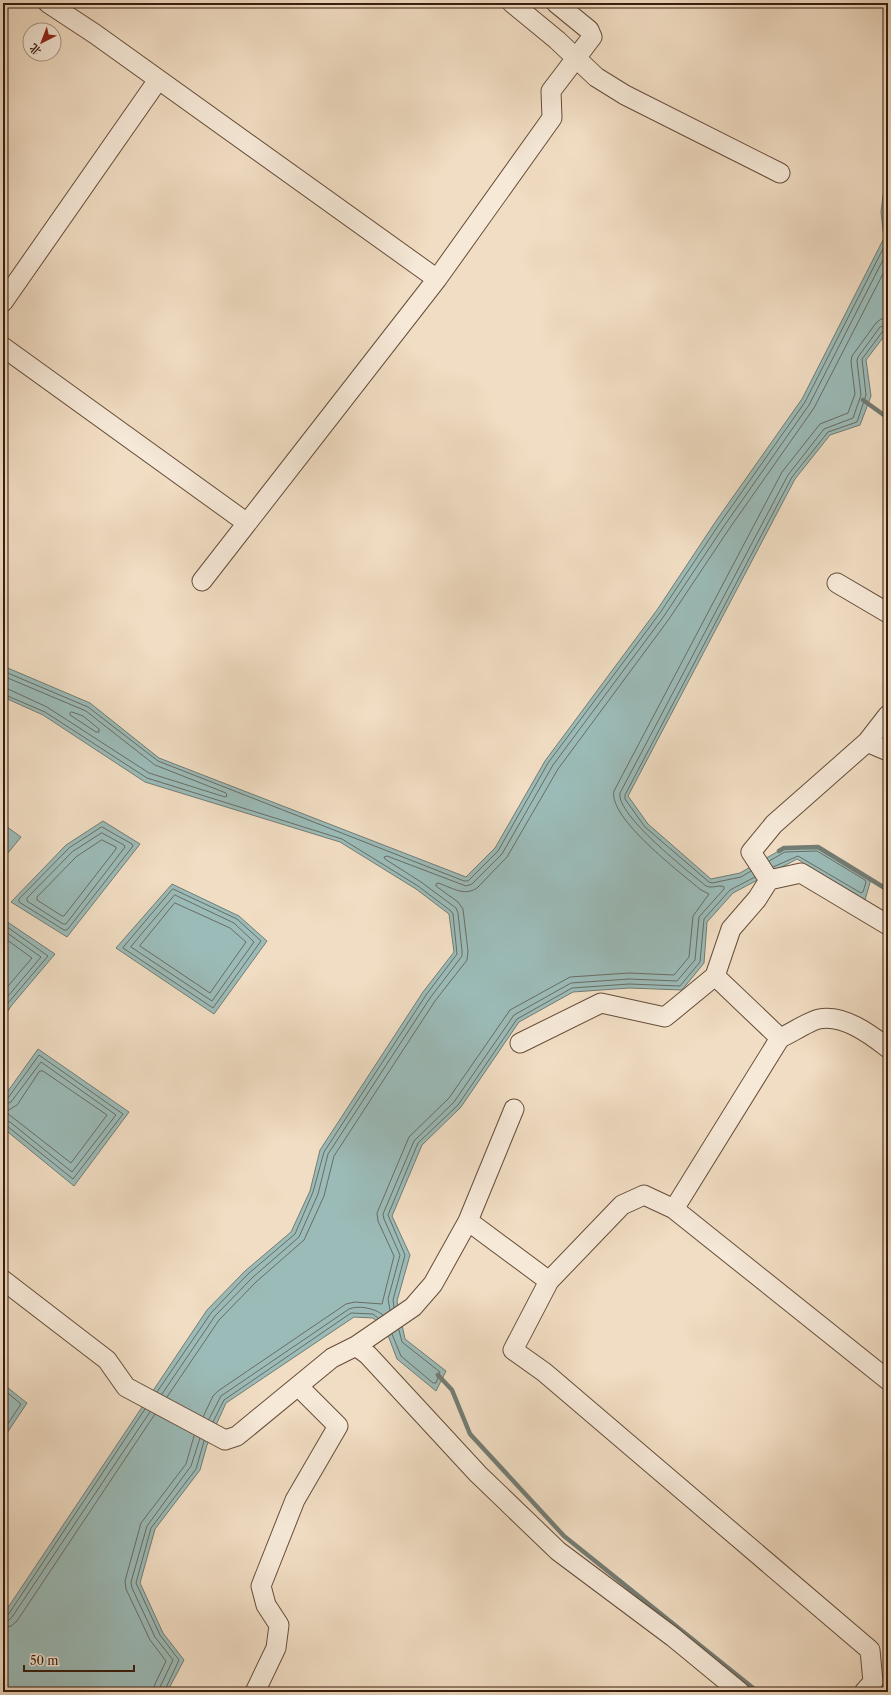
<svg xmlns="http://www.w3.org/2000/svg" width="891" height="1695" viewBox="0 0 891 1695" font-family="'Libre Caslon Text','Noto Serif SC',serif">
  <style>
    .water { fill: #9bbbb8; stroke: #737c74 }
    .lines { fill: none; stroke-linecap: round; stroke-linejoin: round }
    .shore { stroke: #6a6c62; stroke-width: 1 }
    .stream { stroke: #737c74; stroke-width: 4.5 }
    .minor-casing { stroke: #664d3a; stroke-width: 21 }
    .minor { stroke: #f6e9d8; stroke-width: 19 }
  </style>
  <rect width="100%" height="100%" fill="#f1ddc3"/>
  <filter id="stains"><feTurbulence type="fractalNoise" baseFrequency=".005" numOctaves="4"/><feColorMatrix values="0 0 0 0 .2 0 0 0 0 .09 0 0 0 0 .02 0 0 0 .5 -.17"/></filter>
  <radialGradient id="worn" r=".72"><stop offset=".6" stop-color="#630" stop-opacity="0"/><stop offset="1" stop-color="#630" stop-opacity=".3"/></radialGradient>
  <!-- water -->
  <path class="water" d="M888 157V331L866 360 871 396 860 425 830 435 795 479 628 796 648 824 711 879 740 873 784 848 818 847 871 879 865 900 797 859 733 893 707 922 704 963 682 990 629 988 573 992 519 1022 461 1107 422 1145 392 1216 410 1255 397 1301 405 1339 446 1371 436 1391 397 1359 386 1330 373 1318 354 1317 226 1403 207 1445 200 1470 155 1529 140 1583 163 1633 184 1660 167 1692H3V1615L207 1310 245 1271 291 1232 310 1191 320 1150 423 992 454 952 449 914 416 889 340 842 145 782 43 715 3 697V666L90 703 159 758 466 877 495 848 545 761 657 610 716 521 802 399 884 238 881 212Z
    M103 821 140 844 67 937 11 902 66 845Z
    M3 824 21 837 3 859Z
    M172 884 239 916 267 941 214 1014 116 948Z
    M3 919 55 954 11 1006 3 1019Z
    M38 1049 129 1112 74 1186 3 1128V1098Z
    M3 1384 27 1403 5 1436 3 1434Z"/>
  <g class="lines">
    <!-- shore -->
    <path class="shore" d="M888 186 885 212 888 237
      M3 671 88 707 158 761 464 881H468L498 851 548 763 660 613 720 523 805 402 888 239
      M3 676 86 711 155 765 226 793 227 796 225 797 149 773 47 707 8 689H3
      M3 694 45 712 147 778 342 839 418 886 451 911 453 914 457 954 426 995 324 1152 313 1192 295 1234 248 1274 211 1313 157 1392
      M72 712 83 716 99 729V732H96L70 715V713Z
      M102 827 132 844 133 846 67 930H64L19 902V899L69 848Z
      M102 833 124 845 125 847 66 924H63L27 901V898L72 852Z
      M102 840 116 847V849L64 916H62L37 900V897L76 857Z
      M769 861 785 852 817 851 865 880 866 882 863 892 861 893 798 856 773 867
      M751 871 741 877 712 883 709 882 645 827 625 799V795L792 477 828 432 857 422 866 395 862 359 883 331 888 329
      M173 889 237 919 261 941 213 1008 123 948Z
      M175 895 234 923 254 942 212 1001 131 947Z
      M175 903 230 928 246 942 210 993 140 946Z
      M3 924 48 956 8 1003 3 1011
      M3 930 41 957 3 1002
      M3 937 32 958 3 992
      M40 1071H43L107 1115 71 1163 7 1113V1111L17 1105Z
      M3 1100 8 1098 39 1055 123 1114 73 1179 7 1126 3 1125
      M3 1105 11 1102 41 1062 116 1115 72 1172 10 1122 3 1120
      M394 1307 393 1300 405 1255 388 1215 418 1143 458 1105 517 1019 572 988 629 984 680 986 700 962 704 919 730 890 755 877
      M390 1310 388 1299 400 1255 384 1219 383 1214 414 1141 454 1102 514 1015 571 983 629 979 677 981 695 960 699 917 724 889V887C719 884 713 889 706 886 689 872 616 815 620 793L788 475 824 429 853 418 861 395 857 361 858 357 880 327 888 324
      M392 1334 401 1356 433 1383H436L440 1372 402 1342 399 1330
      M3 1389 21 1404 3 1431
      M162 1394 215 1316 252 1278 299 1237 318 1194 328 1154 430 998 462 956V951L458 913 456 908 421 882 385 859 384 857 387 856 466 886 472 884 502 854 553 765 664 616 724 526 809 405 888 250
      M167 1397 219 1320 256 1282 304 1240 324 1196 334 1156 435 1001 467 960 468 951 463 909 458 902 436 886V884L438 883C451 887 464 897 477 888L507 857 558 769 669 619 729 529 814 408 888 264
      M203 1417 213 1396 218 1391 346 1304 355 1302 382 1304 394 1256 378 1221 377 1213 409 1137 449 1098 510 1010 570 977 629 973 674 975 689 957 693 916 709 894 701 890C681 873 608 818 614 791L782 472 820 424 848 413 855 394 851 362 852 356 876 323 881 319 888 318
      M209 1419 221 1396 349 1309C358 1305 375 1308 383 1315
      M213 1422 224 1400 351 1313 373 1314 378 1318
      M3 1617 8 1615 145 1409
      M3 1622 8 1621 12 1617 150 1412
      M3 1628 11 1626 17 1621 155 1414
      M153 1692 155 1684 166 1661 150 1640 126 1589 125 1581 141 1523 186 1464 194 1436
      M159 1692 160 1687 173 1660 155 1637 132 1588 131 1582 147 1526 191 1466 200 1438
      M164 1692 179 1660 160 1635 136 1583 151 1528 196 1469 204 1441"/>
    <!-- stream -->
    <path class="stream" d="M863 400 888 418
      M779 851 784 848 818 847 888 890
      M438 1375 452 1390 470 1434 564 1536 758 1692"/>
    <!-- minor casing -->
    <g class="minor-casing">
      <path id="minor" d="M48 3 95 34 437 279
        M512 3 557 40 596 77 625 95 780 173
        M3 302 158 80
        M3 347 247 523
        M202 581 437 279 552 118 551 91 592 37 589 30 556 3
        M837 583 888 613
        M867 742 888 751
        M769 880 801 873 888 925
        M780 1038C790 1034 809 1021 819 1019 843 1014 870 1034 888 1048
        M520 1043 601 1003 665 1017 715 976
        M674 1209 780 1038 715 976 731 929 757 899 769 880 751 852 774 824 867 742 888 715
        M468 1221 514 1109
        M3 1280 107 1360 126 1387 225 1440 237 1436 332 1358 356 1346 368 1355 478 1474 558 1551 673 1637 740 1692
        M356 1346 413 1307 433 1284 468 1221 549 1281
        M255 1692 276 1648 279 1625 266 1605 261 1586 295 1500 338 1426 298 1386
        M864 1692 873 1682 870 1650 544 1372 513 1350 549 1281 622 1205 644 1195 674 1209 888 1380"/>
    </g>
    <!-- minor -->
    <use href="#minor" class="minor"/>
  </g>
  <!-- margin -->
  <rect width="891" height="1695" fill="none" stroke="#f1ddc3" stroke-width="16"/>
  <rect x="4" y="4" width="883" height="1687" fill="none" stroke="#381d0d" stroke-width="2"/>
  <rect x="8" y="8" width="875" height="1679" fill="none" stroke="#381d0d"/>
  <!-- north arrow -->
  <g transform="translate(42 42) rotate(222)"><circle r="19" fill="#f6e9d8" stroke="#aa9787"/>
  <path d="M0-3L7 15L0 10L-7 15Z" fill="#8f2418"/>
  <text y="-6" font-size="11" font-weight="bold" text-anchor="middle" fill="#381d0d">北</text>
  </g>
  <!-- scale -->
  <path d="M24 1665v6h110v-6" fill="none" stroke="#381d0d" stroke-width="2"/>
  <text x="30" y="1665" font-size="12" fill="#381d0d" stroke="#f6e9d8" stroke-width="3" paint-order="stroke">50 m</text>
  <rect width="100%" height="100%" filter="url(#stains)"/>
  <rect width="100%" height="100%" fill="url(#worn)"/>
</svg>
